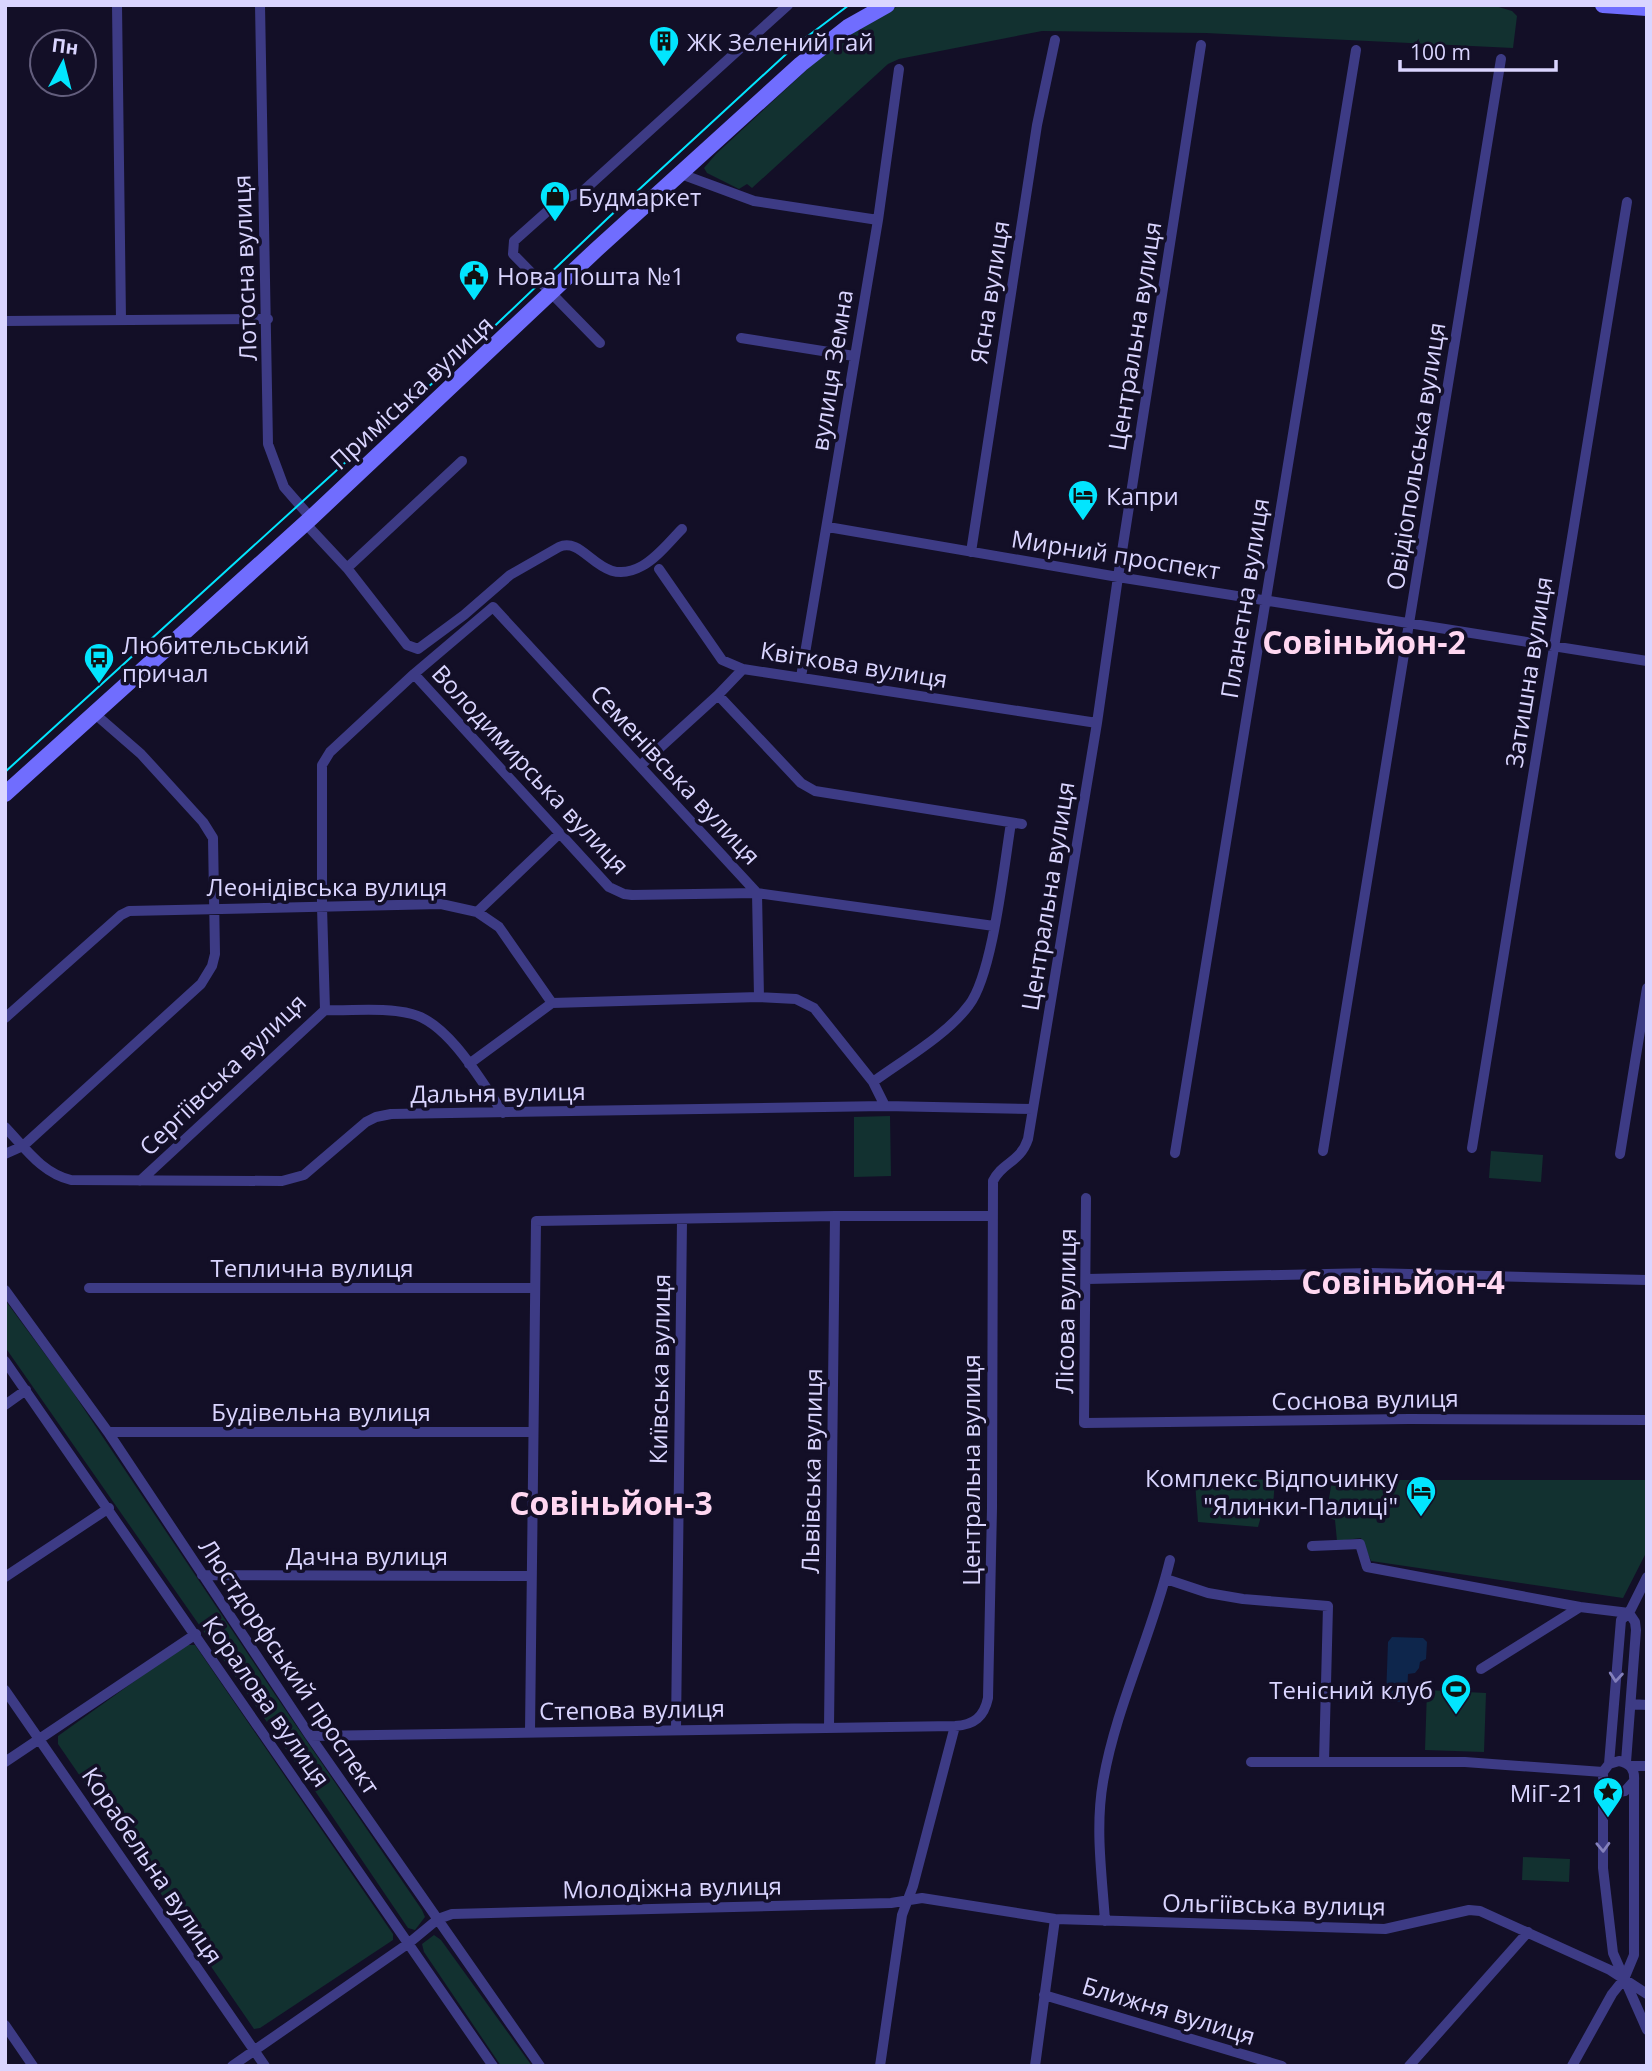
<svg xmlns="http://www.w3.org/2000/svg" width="1652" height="2071" viewBox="0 0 1652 2071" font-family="'Open Sans',sans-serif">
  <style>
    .green { fill: #123130 }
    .water { fill: #0e264c }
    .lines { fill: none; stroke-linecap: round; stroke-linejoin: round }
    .street { stroke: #3d3b85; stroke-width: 10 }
    .secondary { stroke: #706dfe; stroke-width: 16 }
    .tram { stroke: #02e5fe; stroke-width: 2 }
    .oneway { stroke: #8480bc }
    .labels { text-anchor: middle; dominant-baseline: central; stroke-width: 7; stroke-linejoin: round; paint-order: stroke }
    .poi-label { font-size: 24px; fill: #dad5ff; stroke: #130f27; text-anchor: start }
    .street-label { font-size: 24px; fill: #dad5ff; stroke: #130f27 }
    .district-label { font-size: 32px; font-weight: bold; fill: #ffd7f1; stroke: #130f27 }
  </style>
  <rect width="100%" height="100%" fill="#130f27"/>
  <!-- green -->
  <path class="green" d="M901 5H1492L1512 11 1517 16 1513 48 1206 33 1042 31 899 59 888 64 752 188 747 184 739 189 707 173 704 168 716 154 827 51 878 15Z
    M890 1116 891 1176 854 1177V1117Z
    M1491 1151 1543 1155 1541 1182 1489 1178Z
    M5 1300 70 1388 276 1696 422 1910 425 1917 415 1930 408 1928 311 1785 5 1347Z
    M1275 1479 1273 1507 1264 1506 1258 1527 1198 1522 1195 1482Z
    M1332 1480H1647V1551L1623 1598 1371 1561 1361 1538 1337 1541 1335 1520 1326 1517Z
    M185 1645H195L393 1934V1940L260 2028 254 2029 58 1744V1736Z
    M1427 1690 1486 1693 1484 1752 1425 1750Z
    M1523 1857 1570 1859 1569 1882 1522 1880Z
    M434 1935 441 1940 532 2066H501L424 1952 422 1944Z"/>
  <!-- water -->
  <path class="water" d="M1392 1637 1423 1638 1427 1642 1426 1659 1420 1662 1419 1668 1415 1673 1408 1674 1407 1697 1404 1702 1389 1701 1386 1697 1388 1642Z"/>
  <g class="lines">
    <!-- street -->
    <path class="street" d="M117 5 121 320
      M260 5 268 444 284 487 311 518
      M681 174 754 201 878 220
      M5 321 268 319
      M741 338 854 356
      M600 343 513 254 514 241 560 200 582 192 788 5
      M305 523 347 568 407 645 418 649 464 615 510 575 559 547C586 535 599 590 642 566 657 558 670 541 682 529
      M828 527 1118 577 1647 661
      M971 552 1037 125 1055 40
      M347 568 462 461
      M659 569 722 660 743 669
      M414 674 609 887 624 894 632 895 757 893 994 926
      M801 677 878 220 899 69
      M718 695 801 783 815 791 1022 824
      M641 765 718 695 743 669 1097 723
      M477 912 559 834
      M325 1010C353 1011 385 1007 412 1014 449 1023 483 1084 503 1113
      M5 1018 121 915 129 911 441 904 477 912 499 927 552 1003 759 997 796 999 814 1008 873 1082 885 1106
      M469 1064 552 1003
      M873 1082C903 1060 947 1035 969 1005 993 974 1004 865 1011 823
      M5 1127C26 1149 42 1173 71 1180L282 1181 304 1175 366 1122 376 1117 391 1114 885 1106 1033 1109
      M1472 1148 1627 202
      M1323 1151 1501 59
      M1175 1153 1356 50
      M5 1154 23 1146 201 984 212 966 215 954 213 838 203 822 141 754 95 714
      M1620 1154 1647 988
      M140 1181 325 1010 322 907V765L330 752 414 674 493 607 757 893 759 997
      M1086 1198 1084 1423 1409 1419 1647 1420
      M1087 1279 1371 1273 1647 1280
      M89 1288H535
      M5 1290 108 1432 310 1736 540 2066
      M5 1361 493 2066
      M5 1405 26 1390
      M108 1432H533
      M1312 1546 1360 1544 1367 1567 1580 1607
      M202 1575 531 1576
      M5 1577 109 1508
      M1166 1579 1208 1593 1243 1599 1328 1606 1324 1762
      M1481 1669 1580 1607 1629 1613
      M5 1690 265 2066
      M1631 1704 1647 1705
      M829 1727 835 1216
      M676 1729 682 1220
      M530 1732 536 1221 835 1216H992
      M310 1736 955 1726C974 1725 984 1717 988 1698L992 1508 993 1181C1002 1162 1020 1163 1028 1139L1097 723 1118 577 1201 45
      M5 1762 196 1634
      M1251 1762H1465L1603 1772 1609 1764 1619 1761C1630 1763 1635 1769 1634 1781L1625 1791C1611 1794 1602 1786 1603 1772
      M1626 1762 1636 1630 1635 1622 1629 1613
      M1609 1764 1621 1620 1629 1613 1647 1577
      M1630 1766H1647
      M1603 1782V1868L1613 1953 1647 2030
      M1105 1921C1102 1875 1095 1828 1103 1782 1116 1706 1152 1635 1170 1560
      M1044 1995 1282 2066
      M5 2025 33 2066
      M232 2066 409 1943 438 1919 452 1914 891 1903 922 1898 1055 1919 1385 1929 1469 1910 1480 1911 1610 1970 1647 1994
      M880 2066 902 1915 913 1886 955 1726
      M1035 2066 1055 1919
      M1409 2066 1528 1932
      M1572 2066 1612 1994 1624 1979 1634 1955V1781"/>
    <!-- secondary -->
    <path class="secondary" d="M1603 5 1647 8
      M5 794 311 518 597 249 801 64 848 27 887 5"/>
    <!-- tram -->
    <path class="tram" d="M5 772 481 339 608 218 796 45 849 5"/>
  </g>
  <!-- one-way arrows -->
  <defs><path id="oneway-chevron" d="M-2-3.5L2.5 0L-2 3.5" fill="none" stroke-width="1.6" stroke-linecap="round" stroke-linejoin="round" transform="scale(1.75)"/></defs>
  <g class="oneway">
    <use href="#oneway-chevron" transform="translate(1616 1677) rotate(95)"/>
    <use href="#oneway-chevron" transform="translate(1603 1847) rotate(88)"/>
  </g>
  <!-- icons -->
  <defs>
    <g id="building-pin" transform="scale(1.575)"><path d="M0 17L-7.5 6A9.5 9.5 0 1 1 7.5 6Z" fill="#02e5fe" stroke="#130f27"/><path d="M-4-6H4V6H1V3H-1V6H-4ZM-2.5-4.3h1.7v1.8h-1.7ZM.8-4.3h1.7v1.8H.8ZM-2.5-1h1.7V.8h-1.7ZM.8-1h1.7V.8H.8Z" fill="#111"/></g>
    <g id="shop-pin" transform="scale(1.575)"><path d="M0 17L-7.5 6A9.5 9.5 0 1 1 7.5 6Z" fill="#02e5fe" stroke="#130f27"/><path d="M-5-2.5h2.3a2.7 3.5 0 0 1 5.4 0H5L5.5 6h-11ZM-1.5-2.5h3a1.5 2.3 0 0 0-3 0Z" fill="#111"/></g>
    <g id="civic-pin" transform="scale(1.575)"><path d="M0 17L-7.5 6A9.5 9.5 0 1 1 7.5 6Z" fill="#02e5fe" stroke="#130f27"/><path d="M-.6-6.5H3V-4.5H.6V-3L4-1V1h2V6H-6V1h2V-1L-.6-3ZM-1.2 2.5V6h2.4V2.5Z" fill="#111"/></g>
    <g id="hotel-pin" transform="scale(1.575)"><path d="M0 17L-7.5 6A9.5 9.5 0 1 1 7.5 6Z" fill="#02e5fe" stroke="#130f27"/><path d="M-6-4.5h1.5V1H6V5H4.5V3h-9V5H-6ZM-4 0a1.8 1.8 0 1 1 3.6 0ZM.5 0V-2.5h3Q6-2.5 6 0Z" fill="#111"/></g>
    <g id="bus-pin" transform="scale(1.575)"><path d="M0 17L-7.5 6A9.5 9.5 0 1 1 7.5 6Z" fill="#02e5fe" stroke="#130f27"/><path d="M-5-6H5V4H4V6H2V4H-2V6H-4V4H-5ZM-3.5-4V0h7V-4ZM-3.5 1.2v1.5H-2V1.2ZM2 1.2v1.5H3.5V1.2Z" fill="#111"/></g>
    <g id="stadium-pin" transform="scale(1.575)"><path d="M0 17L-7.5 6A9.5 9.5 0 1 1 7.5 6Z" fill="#02e5fe" stroke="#130f27"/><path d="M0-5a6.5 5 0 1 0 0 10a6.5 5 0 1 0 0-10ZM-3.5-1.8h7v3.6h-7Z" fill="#111"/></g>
    <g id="sight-pin" transform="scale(1.575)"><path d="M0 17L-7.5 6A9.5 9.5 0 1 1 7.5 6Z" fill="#02e5fe" stroke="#130f27"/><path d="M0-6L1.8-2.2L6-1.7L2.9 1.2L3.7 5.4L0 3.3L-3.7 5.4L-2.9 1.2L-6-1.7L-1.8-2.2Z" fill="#111"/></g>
  </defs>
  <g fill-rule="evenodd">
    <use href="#building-pin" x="664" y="41"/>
    <use href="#shop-pin" x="555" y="196"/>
    <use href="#civic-pin" x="474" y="275"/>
    <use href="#hotel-pin" x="1083" y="495"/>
    <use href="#bus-pin" x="99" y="658"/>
    <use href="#hotel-pin" x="1421" y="1491"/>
    <use href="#stadium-pin" x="1456" y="1689"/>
    <use href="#sight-pin" x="1608" y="1792"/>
  </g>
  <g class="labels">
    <!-- poi labels -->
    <g class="poi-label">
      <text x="687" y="41">ЖК Зелений гай</text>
      <text x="578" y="196">Будмаркет</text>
      <text x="497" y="275">Нова Пошта №1</text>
      <text x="1106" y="495">Капри</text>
      <text x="122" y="644">Любительський<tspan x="122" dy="28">причал</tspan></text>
      <text x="1398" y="1477" text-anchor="end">Комплекс Відпочинку<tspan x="1398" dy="28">"Ялинки-Палиці"</tspan></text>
      <text x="1433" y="1689" text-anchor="end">Тенісний клуб</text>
      <text x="1585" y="1792" text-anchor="end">МіГ-21</text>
    </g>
    <!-- street labels -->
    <g class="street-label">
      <text transform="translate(244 268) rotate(-92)">Лотосна вулиця</text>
      <text transform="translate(989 292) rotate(-81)">Ясна вулиця</text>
      <text transform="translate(1134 336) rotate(-81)">Центральна вулиця</text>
      <text transform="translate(831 370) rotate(-81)">вулиця Земна</text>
      <text transform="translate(411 392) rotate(-43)">Приміська вулиця</text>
      <text transform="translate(1415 456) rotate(-81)">Овідіопольська вулиця</text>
      <text transform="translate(1116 554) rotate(9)">Мирний проспект</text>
      <text transform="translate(1244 598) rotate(-81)">Планетна вулиця</text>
      <text transform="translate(854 664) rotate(9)">Квіткова вулиця</text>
      <text transform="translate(1528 672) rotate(-81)">Затишна вулиця</text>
      <text transform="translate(531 769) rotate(47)">Володимирська вулиця</text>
      <text transform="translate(676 774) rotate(47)">Семенівська вулиця</text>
      <text x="327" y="886">Леонідівська вулиця</text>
      <text transform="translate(1047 896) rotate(-81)">Центральна вулиця</text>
      <text transform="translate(222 1074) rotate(-44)">Сергіївська вулиця</text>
      <text transform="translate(498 1092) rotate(-1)">Дальня вулиця</text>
      <text x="312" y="1267">Теплична вулиця</text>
      <text transform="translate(1065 1311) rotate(-89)">Лісова вулиця</text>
      <text transform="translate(659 1369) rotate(-89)">Київська вулиця</text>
      <text transform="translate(1365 1399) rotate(-1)">Соснова вулиця</text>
      <text x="321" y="1411">Будівельна вулиця</text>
      <text transform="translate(970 1470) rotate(-90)">Центральна вулиця</text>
      <text transform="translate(811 1471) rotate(-89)">Львівська вулиця</text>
      <text x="367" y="1555">Дачна вулиця</text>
      <text transform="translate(290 1666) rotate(56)">Люстдорфський проспект</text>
      <text transform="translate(267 1701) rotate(55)">Коралова вулиця</text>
      <text transform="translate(632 1709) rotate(-1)">Степова вулиця</text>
      <text transform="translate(153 1865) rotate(56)">Корабельна вулиця</text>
      <text transform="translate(672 1887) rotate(-1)">Молодіжна вулиця</text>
      <text transform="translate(1274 1904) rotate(1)">Ольгіївська вулиця</text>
      <text transform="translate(1169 2010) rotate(17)">Ближня вулиця</text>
    </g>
    <!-- district labels -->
    <g class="district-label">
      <text x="1364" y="641">Совіньйон-2</text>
      <text x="1403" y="1281">Совіньйон-4</text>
      <text x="611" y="1502">Совіньйон-3</text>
    </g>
  </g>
  <!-- border -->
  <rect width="1652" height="2071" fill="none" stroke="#dad5ff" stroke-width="14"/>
  <!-- north arrow -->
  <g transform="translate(63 63) rotate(7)"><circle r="33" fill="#130f27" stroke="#635e7d" stroke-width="2"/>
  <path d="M0-5L12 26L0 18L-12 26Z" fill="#02e5fe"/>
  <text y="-10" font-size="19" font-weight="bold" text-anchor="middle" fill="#dad5ff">Пн</text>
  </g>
  <!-- scale -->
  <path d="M1400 60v10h156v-10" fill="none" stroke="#dad5ff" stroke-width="3.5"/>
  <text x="1410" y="60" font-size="21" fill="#dad5ff" stroke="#130f27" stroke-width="5" paint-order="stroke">100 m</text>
</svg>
